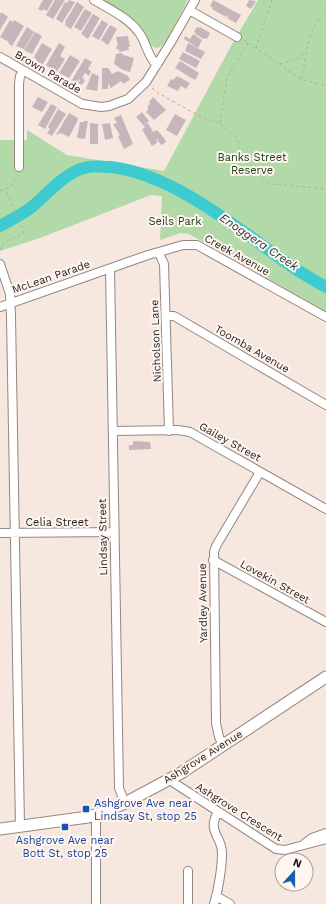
<svg xmlns="http://www.w3.org/2000/svg" width="326" height="904" viewBox="0 0 326 904" font-family="'Work Sans',sans-serif">
  <style>
    .green { fill: #b2daa9 }
    .lines { fill: none; stroke-linecap: round; stroke-linejoin: round }
    .river { stroke: #3dcbcf; stroke-width: 12 }
    .building { fill: #c6b6bb }
    .minor-casing { stroke: #94877f; stroke-width: 10 }
    .secondary-casing { stroke: #94877f; stroke-width: 13 }
    .path { stroke: #b6aaa3; stroke-width: 1; stroke-dasharray: 3 3; stroke-linecap: butt }
    .minor { stroke: #fff; stroke-width: 8 }
    .secondary { stroke: #fff; stroke-width: 11 }
    .transit-dot { fill: #1a4fb4; stroke: #fff6f1; stroke-width: 1.5 }
    .labels { text-anchor: middle; dominant-baseline: central; stroke-width: 4; stroke-linejoin: round; paint-order: stroke }
    .street-label { font-size: 11px; fill: #231d1a; stroke: #fff6f1 }
    .park-label { font-size: 11px; fill: #1c4313; stroke: #fff6f1 }
    .transit-label { font-size: 11px; fill: #164399; stroke: #fff6f1; text-anchor: start }
    .water-label { font-size: 12px; font-style: italic; fill: #22393a; stroke: #fff6f1 }
  </style>
  <rect width="100%" height="100%" fill="#f6e7df"/>
  <!-- green -->
  <path class="green" d="M103 0H187V2L167 41 160 47 156 48 149 45 138 24 130 17Z
    M258 0H326V311L189 234 180 233 160 240 162 196 151 195 40 238 0 251V140H27V130L67 155 164 171 231 46Z"/>
  <g class="lines">
    <!-- river -->
    <path class="river" d="M0 226C11 220 23 214 33 206 48 193 65 173 84 168 93 165 102 167 111 167 177 175 244 234 297 270 307 276 316 282 326 287"/>
  </g>
  <!-- building -->
  <path class="building" d="M43 0H53L47 11 43 9 42 11 38 9Z
    M55 0H65L53 19 46 15Z
    M69 0 75 2 62 23 56 19 65 2 67 3Z
    M213 0 241 15 236 23 227 18 228 16 227 15 226 17 212 9 213 8 210 6Z
    M249 0 256 1 251 9 246 6Z
    M77 2 84 7 71 29 65 25 66 23 65 22Z
    M85 9 92 13 81 31 74 27Z
    M1 12 8 17 0 30V15Z
    M93 14 100 18 88 39 81 34Z
    M10 20 13 22 14 20 24 26 12 46 8 43 9 42 0 37Z
    M102 20 108 24 99 40 92 36Z
    M110 25 117 29 108 45 101 40Z
    M27 27 34 32 24 49 16 46Z
    M197 27 199 28 200 27 210 33 207 39 205 38 204 39 195 34 196 33 194 32Z
    M35 32 42 36 32 54 24 50Z
    M193 34 202 40 198 48 184 39 185 36 190 39Z
    M126 36H128L129 42 130 47H128L129 50 119 52V49L117 50 116 46H118L116 37Z
    M42 43 52 49 41 67 35 64 37 60 34 57Z
    M59 43 65 47 60 56 65 59 57 72 46 65Z
    M188 43 205 52 201 59 185 51Z
    M183 52 200 61 196 68 179 59Z
    M122 53 123 55 134 58 130 72 123 70 114 64 116 54Z
    M70 55 80 61 69 78 59 73Z
    M85 58 92 62 88 69 91 71 89 76 85 73 82 78 85 80 82 85 78 83 80 80 79 79 77 83 72 80Z
    M180 61 199 73 195 80 175 68Z
    M102 68H108L112 74 118 71 128 76 130 80 123 84 121 81 111 88 108 83V89H102Z
    M92 73 99 76 97 91 86 89Z
    M177 76 190 83 186 89 181 86 178 91 167 86 171 79 173 80Z
    M38 97 48 102 42 112 32 107Z
    M153 97 166 110 154 120 146 112 148 110V105L150 104 149 102Z
    M51 104 57 107 45 129 38 125Z
    M58 109 66 114 52 136 47 133 50 129 48 127Z
    M142 112 149 121 144 125 148 123 153 132 157 130 164 138 166 142 161 145 157 139H156L158 142 152 146 150 143 142 129 145 128 144 126 136 117Z
    M69 113 78 118 77 122 69 137 61 133 56 135Z
    M175 114 186 120 177 136 166 130Z
    M121 115 133 144 124 149 118 136 120 135 113 124 117 123 114 118Z
    M84 121H88L85 139 77 138 80 122H84Z
    M90 123 98 124V144H90Z
    M110 123 113 138 105 140 102 124Z
    M133 441 150 442 151 449 129 450V445H133Z"/>
  <g class="lines">
    <!-- minor casing -->
    <g class="minor-casing">
      <path id="minor" d="M94 0C111 10 129 18 140 34 147 44 147 56 157 65
        M189 10 237 37
        M0 57 82 104 101 107 109 106 128 99 146 82 171 42 195 0
        M19 167V84L20 76 23 71
        M159 253 164 264 169 431
        M0 264 10 294 11 317 20 826
        M110 269 119 788 125 803
        M0 307 148 255 183 245H197L326 317
        M166 316H174L326 405
        M113 431 178 430 190 432 326 509
        M0 533 114 532
        M213 560 326 622
        M223 745 219 737 216 723 214 552 216 546 260 472
        M168 779 276 849 285 850 326 839
        M304 844 312 838 326 833
        M216 896 230 904
        M96 904V815
        M188 904V871
        M214 904C218 891 222 868 222 854 223 837 206 832 218 812"/>
    </g>
    <!-- secondary casing -->
    <g class="secondary-casing">
      <path id="secondary" d="M0 829 88 817 104 812 125 803 181 773 326 677"/>
    </g>
    <!-- path -->
    <path class="path" d="M244 40 301 79 326 86
      M256 48 272 0
      M280 64 300 58 305 52
      M301 79C308 54 305 31 326 12
      M152 88 158 93 203 118 220 123 238 139V152L251 169 271 184 326 189
      M220 123 227 77 248 43
      M0 191 9 188 18 175
      M0 250 3 243 24 233 6 190"/>
    <!-- minor -->
    <use href="#minor" class="minor"/>
    <!-- secondary -->
    <use href="#secondary" class="secondary"/>
  </g>
  <!-- markers -->
  <g class="transit-dot">
    <rect x="82" y="805" width="8" height="8" rx="2"/>
    <rect x="61" y="823" width="8" height="8" rx="2"/>
  </g>
  <g class="labels">
    <!-- street labels -->
    <g class="street-label">
      <text transform="translate(48 72) rotate(30)">Brown Parade</text>
      <text transform="translate(237 255) rotate(29)">Creek Avenue</text>
      <text transform="translate(51 277) rotate(-19)">McLean Parade</text>
      <text transform="translate(156 341) rotate(-92)">Nicholson Lane</text>
      <text transform="translate(252 349) rotate(30)">Toomba Avenue</text>
      <text transform="translate(230 442) rotate(29)">Gailey Street</text>
      <text x="57" y="522">Celia Street</text>
      <text transform="translate(103 537) rotate(-91)">Lindsay Street</text>
      <text transform="translate(275 582) rotate(29)">Lovekin Street</text>
      <text transform="translate(203 603) rotate(-91)">Yardley Avenue</text>
      <text transform="translate(203 757) rotate(-32)">Ashgrove Avenue</text>
      <text transform="translate(239 812) rotate(32)">Ashgrove Crescent</text>
    </g>
    <!-- park labels -->
    <g class="park-label">
      <text x="252" y="157">Banks Street<tspan x="252" dy="13">Reserve</tspan></text>
      <text x="175" y="221">Seils Park</text>
    </g>
    <!-- transit labels -->
    <g class="transit-label">
      <text x="94" y="803">Ashgrove Ave near<tspan x="94" dy="13">Lindsay St, stop 25</tspan></text>
      <text x="65" y="840" text-anchor="middle">Ashgrove Ave near<tspan x="65" dy="13">Bott St, stop 25</tspan></text>
    </g>
    <!-- water labels -->
    <g class="water-label">
      <text transform="translate(259 242) rotate(34)">Enoggera Creek</text>
    </g>
  </g>
  <!-- north arrow -->
  <g transform="translate(294 872) rotate(21)"><circle r="19" fill="#fff6f1" stroke="#a79f9b"/>
  <path d="M0-3L7 15L0 10L-7 15Z" fill="#1661b0"/>
  <text y="-6" font-size="11" font-weight="bold" text-anchor="middle" fill="#231d1a">N</text>
  </g>
</svg>
